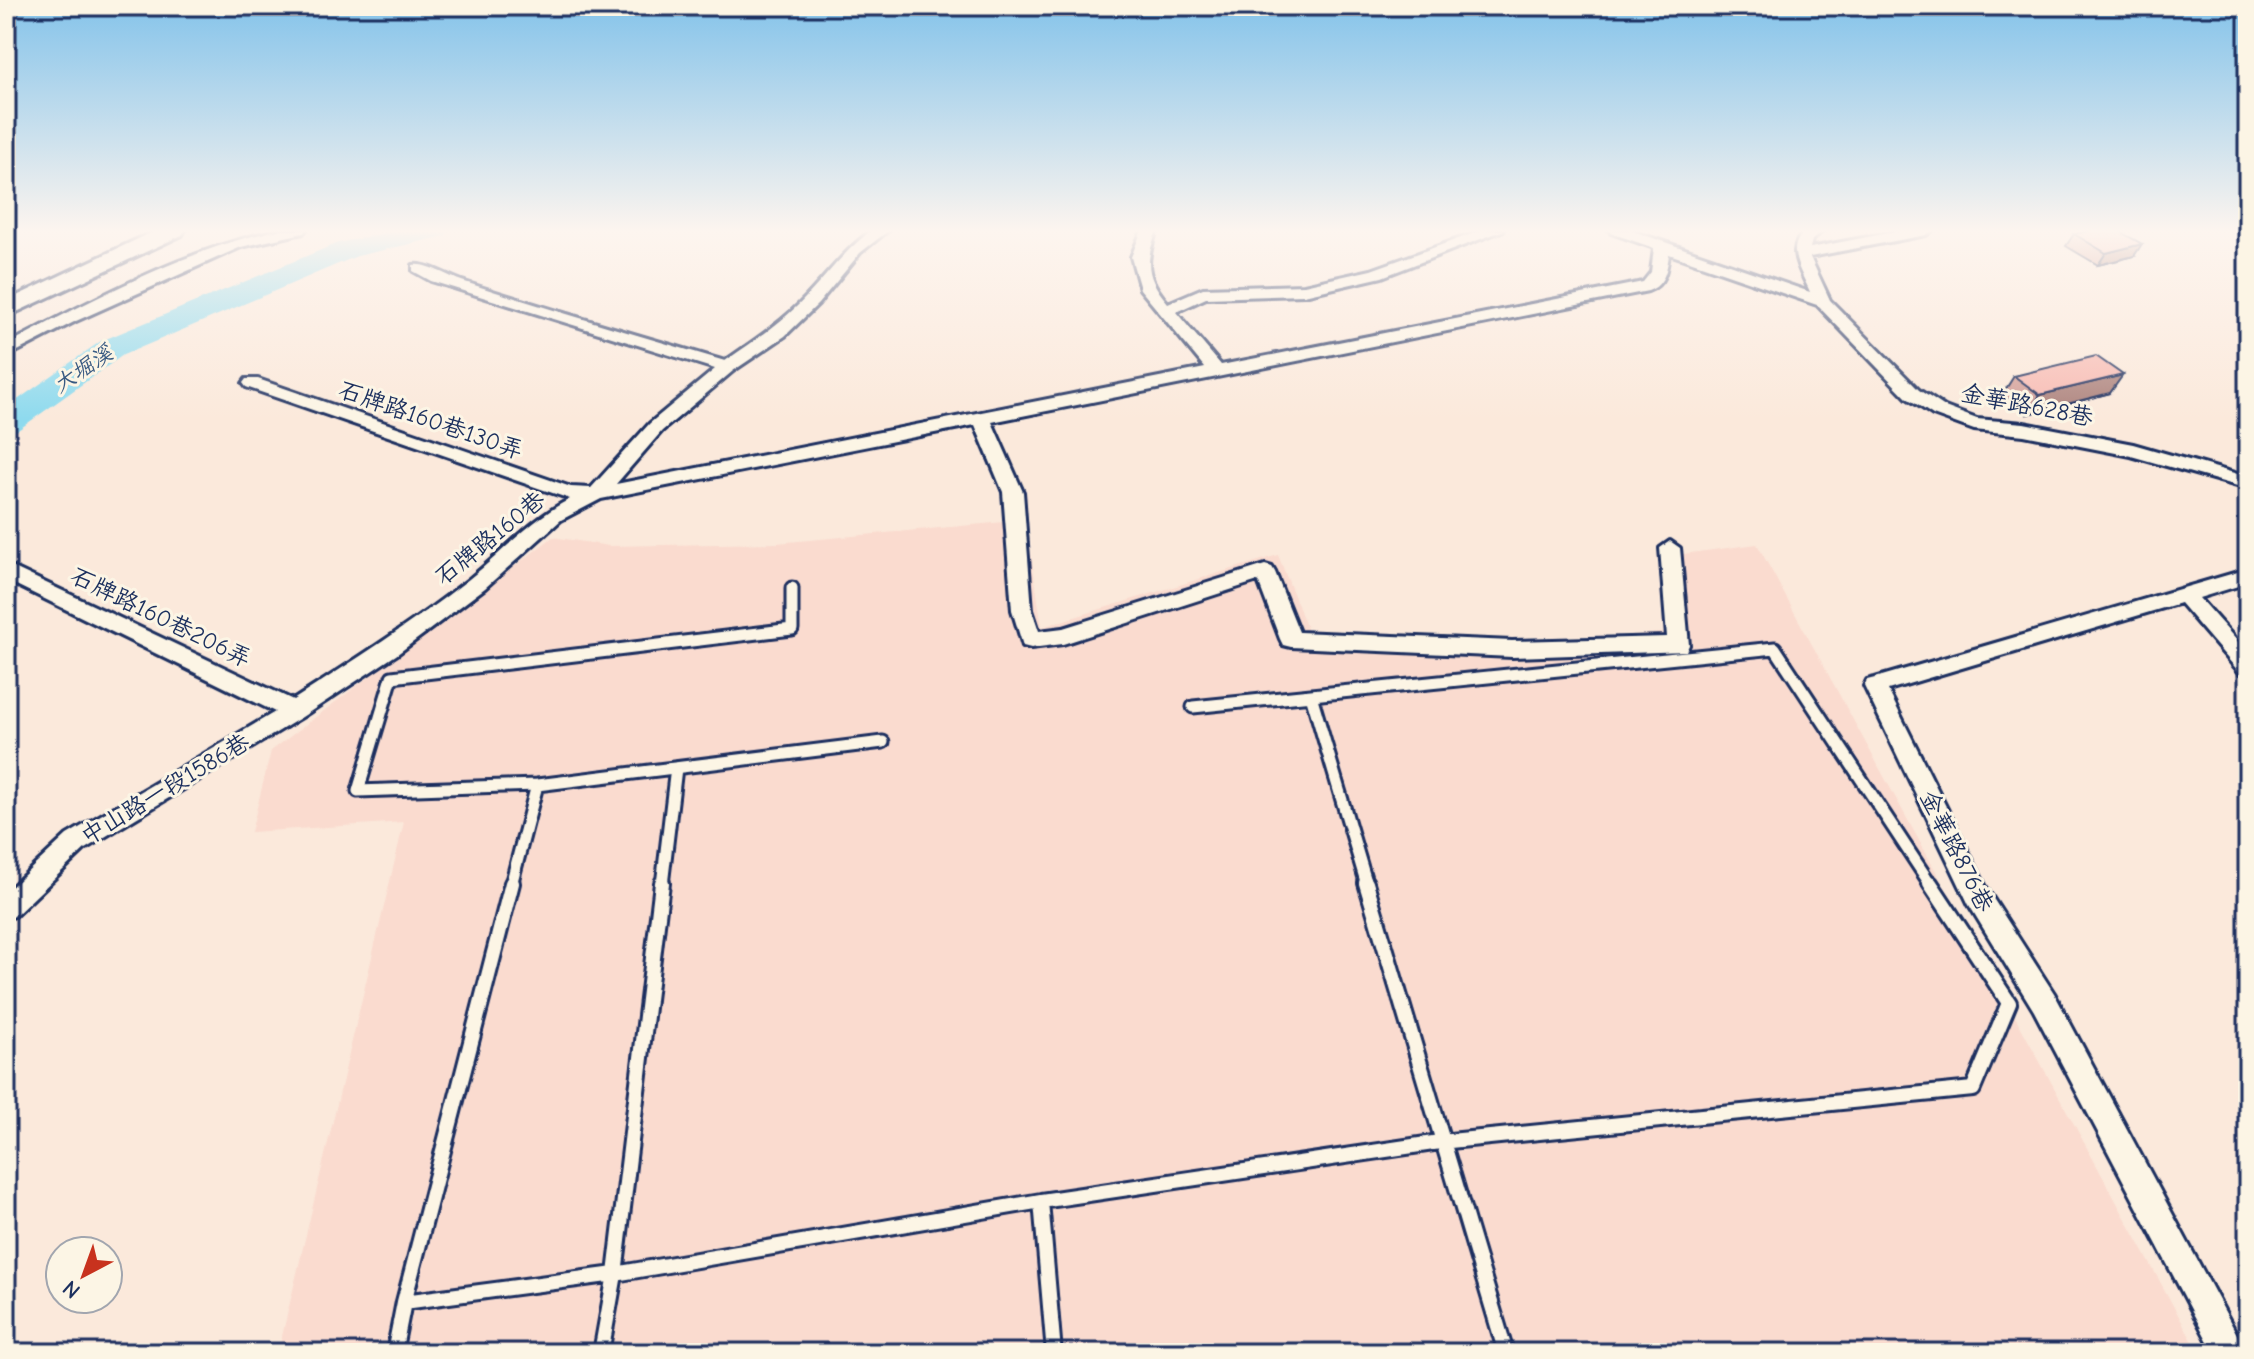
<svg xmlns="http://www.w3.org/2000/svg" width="2254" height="1359" viewBox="0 0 2254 1359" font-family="'Comic Neue','LXGW WenKai TC',sans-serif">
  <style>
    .built { fill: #fadbcf }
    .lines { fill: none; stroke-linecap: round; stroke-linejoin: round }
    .river { fill: #8edaee; fill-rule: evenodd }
    .lane-far1-casing { stroke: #1b2f5e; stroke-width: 17 }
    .lane-casing { stroke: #1b2f5e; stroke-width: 20 }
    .street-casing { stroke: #1b2f5e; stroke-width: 6 }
    .secondary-casing { stroke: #1b2f5e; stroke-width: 6 }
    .lane-far1 { stroke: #fcf5e5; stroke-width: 11 }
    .lane { stroke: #fcf5e5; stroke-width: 14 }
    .street { fill: #fcf5e5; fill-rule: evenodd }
    .secondary { fill: #fcf5e5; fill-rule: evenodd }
    .wall { fill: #d4a19a; stroke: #1b2f5e; stroke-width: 2 }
    .shaded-wall { fill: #ad837d; stroke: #1b2f5e; stroke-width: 2 }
    .building { fill: #f7bbb3; stroke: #1b2f5e; stroke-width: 2 }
    .labels { text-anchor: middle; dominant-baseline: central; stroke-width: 6; stroke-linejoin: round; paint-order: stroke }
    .far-water-label { font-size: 22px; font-style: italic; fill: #385a82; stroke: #fcf5e5 }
    .street-label { font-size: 24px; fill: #1b2f5e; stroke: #fcf5e5 }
  </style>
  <rect width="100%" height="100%" fill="#fbe9db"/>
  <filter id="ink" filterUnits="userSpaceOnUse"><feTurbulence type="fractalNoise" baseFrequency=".0125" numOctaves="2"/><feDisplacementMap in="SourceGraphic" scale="16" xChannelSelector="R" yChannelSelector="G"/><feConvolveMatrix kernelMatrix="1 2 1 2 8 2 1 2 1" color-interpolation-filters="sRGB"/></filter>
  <g filter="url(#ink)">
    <!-- built -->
    <path class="built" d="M1026 520 1042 627 1278 555 1308 631 1547 642 1672 632 1676 555 1757 544 2199 1353H278L404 822 251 832 271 751 553 537 609 546 777 543Z"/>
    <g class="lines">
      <!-- river -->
      <path class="river" d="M398 230H449L445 236 357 256 123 355 18 430 6 433V408L101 341 338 243Z"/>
      <!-- lane-far1 casing -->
      <g class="lane-far1-casing">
        <path id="lane-far1" d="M792 588V629L392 677 358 791 537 785 883 742
          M1311 695 1367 885
          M1193 707 1775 648 1931 885
          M511 885 537 785
          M662 885 676 768"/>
      </g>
      <!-- lane casing -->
      <g class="lane-casing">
        <path id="lane" d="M1366 883 1506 1353
          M1041 1201 1054 1353
          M404 1302 615 1274 1041 1201 1440 1142 1973 1089 2009 1003 1930 883
          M394 1353 404 1302 512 883
          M601 1353 615 1274 662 883"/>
      </g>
      <!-- street casing -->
      <g class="street-casing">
        <path id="street" d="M278 230H306L303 233 241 247 76 321 6 357V345C87 302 189 248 278 230Z
          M872 230H889L860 253 818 304 785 336 733 371 662 431 616 484 1205 368 1140 289 1131 257 1142 230H1157C1145 262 1145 276 1168 303L1203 288 1304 285 1371 270 1483 230H1504L1382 277 1304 295 1206 298 1176 312 1221 365 1643 282 1651 272 1654 248 1611 233 1609 230H1630L1810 292C1801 271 1783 247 1807 230H1824L1812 240 1810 248 1904 230H1933L1926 235 1810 257 1830 300 1919 390 1945 407 1977 419 2024 423 2133 444 2248 477V489L2131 456 2024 435 1974 430 1933 415 1907 398 1817 305 1669 254C1667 269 1665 285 1648 291L992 422 1023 492 1032 610 1039 631 1063 628 1265 565 1272 567 1275 572 1299 632 1512 641 1667 637 1660 548 1670 541 1680 548 1689 645 1686 651 1512 657 1291 647 1283 645 1280 639 1258 581 1063 644 1031 648 1023 646 1012 610 1003 492 975 425 601 499 561 520 485 588 396 655 302 717 85 849 15 916 6 919V892L67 835 275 712 6 580V564L293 700C353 661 413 623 469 579 503 552 531 519 570 499L246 387 243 383 246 379H258L571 487 591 488 650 423 715 369 431 281 413 271V265C426 262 451 278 465 282 551 310 638 335 725 361 754 341 783 322 807 296 829 273 846 249 872 230Z
          M2248 569V583L2199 598 2248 653V675L2240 673 2180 603 1888 690 1987 889 2054 993 2247 1353H2214L2034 1011 1969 905 1864 686 1867 680 1875 678Z"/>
      </g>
      <!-- secondary casing -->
      <g class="secondary-casing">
        <path id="secondary" d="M157 230H185L182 235 6 317V301Z"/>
      </g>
      <!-- lane-far1 -->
      <use href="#lane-far1" class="lane-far1"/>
      <!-- lane -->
      <use href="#lane" class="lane"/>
      <!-- street -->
      <use href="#street" class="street"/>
      <!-- secondary -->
      <use href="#secondary" class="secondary"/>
    </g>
    <!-- wall -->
    <path class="wall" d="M2074 234 2134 256 2098 265 2066 246Z
      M2014 376 2110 393 2028 414 2002 395Z"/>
    <!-- shaded-wall -->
    <path class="shaded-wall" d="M2142 244 2134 256 2098 265 2106 253Z
      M2123 375 2110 393 2028 414 2040 395Z"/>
    <!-- building -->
    <path class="building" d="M2092 230H2117L2142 244 2106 253 2074 234Z
      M2096 356 2123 375 2040 395 2014 376Z"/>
  </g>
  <!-- sky -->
  <linearGradient id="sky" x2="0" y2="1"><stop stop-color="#84c3ea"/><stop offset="0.55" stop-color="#fdf5ef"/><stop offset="1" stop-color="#fdf5ef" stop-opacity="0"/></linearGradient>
  <rect width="2254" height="420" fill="url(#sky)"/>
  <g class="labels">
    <!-- far-water labels -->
    <g class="far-water-label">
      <text transform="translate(83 369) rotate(-34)">大堀溪</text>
    </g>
    <!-- street labels -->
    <g class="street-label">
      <text transform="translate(2027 405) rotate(11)">金華路628巷</text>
      <text transform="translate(431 420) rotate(19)">石牌路160巷130弄</text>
      <text transform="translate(490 538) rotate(-39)">石牌路160巷</text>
      <text transform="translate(161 617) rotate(26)">石牌路160巷206弄</text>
      <text transform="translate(165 789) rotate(-31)">中山路一段1586巷</text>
      <text transform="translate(1957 851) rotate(63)">金華路876巷</text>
    </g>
  </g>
  <!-- margin -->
  <rect width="2254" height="1359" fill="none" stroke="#fcf5e5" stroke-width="32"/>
  <rect x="16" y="16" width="2222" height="1327" fill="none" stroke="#1b2f5e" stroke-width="3" filter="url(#ink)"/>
  <!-- north arrow -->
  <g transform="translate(84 1275) rotate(221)"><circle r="38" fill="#fcf5e5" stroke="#a2a6af" stroke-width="2"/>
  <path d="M0-6L14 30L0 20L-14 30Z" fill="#c8321e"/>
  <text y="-12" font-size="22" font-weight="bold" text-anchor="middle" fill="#1b2f5e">N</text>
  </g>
</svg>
